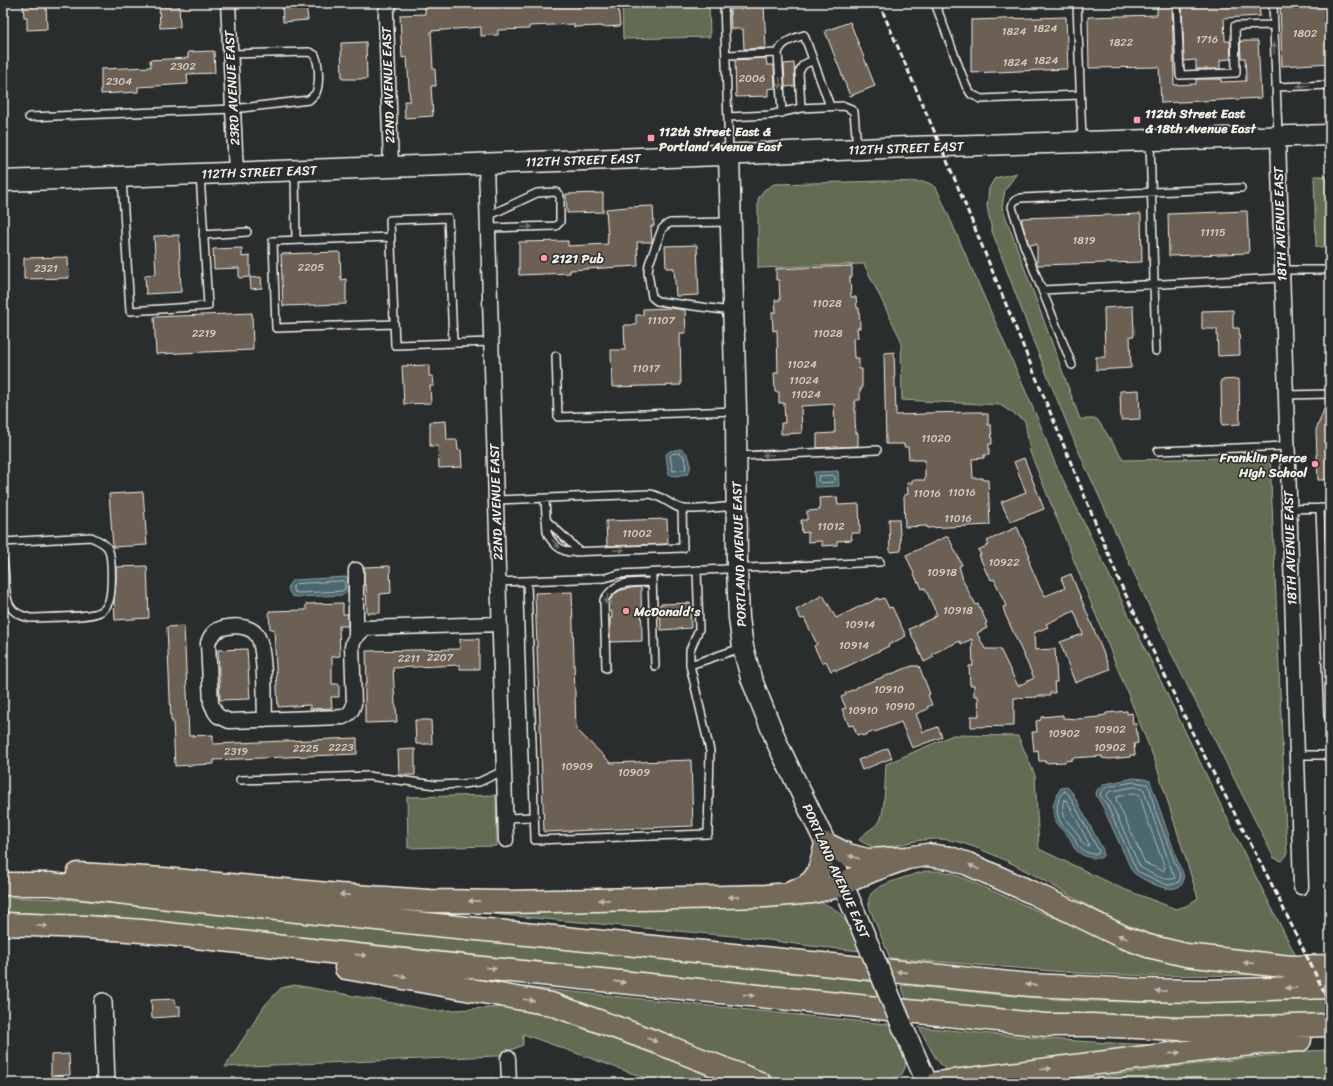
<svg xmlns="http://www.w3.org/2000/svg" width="1333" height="1086" viewBox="0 0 1333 1086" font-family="Sriracha,sans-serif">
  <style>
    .green { fill: #646c52; stroke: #acae9d }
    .water { fill: #4b686f; stroke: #8f9f9f }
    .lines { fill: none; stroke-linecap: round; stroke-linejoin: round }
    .shore { stroke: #b0bab8; stroke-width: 1 }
    .building { fill: #6c5e53; stroke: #f4f1e8 }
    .service-casing { stroke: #f4f1e8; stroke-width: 10 }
    .minor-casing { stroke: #f4f1e8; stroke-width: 17 }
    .tertiary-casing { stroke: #f4f1e8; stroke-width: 20 }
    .secondary-casing { stroke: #f4f1e8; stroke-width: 23 }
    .motorway-casing { stroke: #f4f1e8; stroke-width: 25 }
    .service { stroke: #2a2d2e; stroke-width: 7 }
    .minor { stroke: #2a2d2e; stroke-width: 14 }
    .tertiary { stroke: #2a2d2e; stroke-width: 17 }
    .secondary { stroke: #2a2d2e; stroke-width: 20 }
    .motorway { stroke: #746a5a; stroke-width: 22 }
    .rail { stroke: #f4f1e8; stroke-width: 3; stroke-dasharray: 6 3; stroke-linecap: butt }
    .secondary-bridge-casing { stroke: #f4f1e8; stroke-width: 23; stroke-linecap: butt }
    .secondary-bridge { stroke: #2a2d2e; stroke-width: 20 }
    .oneway { fill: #71726f }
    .oneway2 { fill: #c1bbaf }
    .poi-dot { fill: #ff9aa2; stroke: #2a2d2e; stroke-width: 1.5 }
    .labels { text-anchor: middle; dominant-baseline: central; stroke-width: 3; stroke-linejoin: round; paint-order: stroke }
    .number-label { font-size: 11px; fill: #d2ccc3 }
    .street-label { font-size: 13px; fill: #f4f1e8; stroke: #2a2d2e }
    .poi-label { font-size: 13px; font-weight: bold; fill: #f4f1e8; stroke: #2a2d2e; text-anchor: start }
  </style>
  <rect width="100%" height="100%" fill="#2a2d2e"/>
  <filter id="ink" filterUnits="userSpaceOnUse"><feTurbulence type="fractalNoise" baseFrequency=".025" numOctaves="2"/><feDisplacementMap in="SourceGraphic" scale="8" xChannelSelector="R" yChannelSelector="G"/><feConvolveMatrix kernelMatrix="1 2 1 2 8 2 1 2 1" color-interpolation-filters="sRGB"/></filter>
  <g filter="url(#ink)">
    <!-- green -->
    <path class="green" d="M622 3H709L710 37 623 39Z
      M1017 173 1005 190 1002 207 1080 419H1097L1124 460 1270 457 1287 855 1282 861 1274 858 1165 641 1077 448 1034 343 992 231 987 206 989 188 995 178Z
      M1314 176H1330V247H1316Z
      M883 181 926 182 936 187 1040 424 1054 461 1248 861 1297 958C1273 955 1249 952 1224 949 1200 946 1176 943 1153 935 1086 913 1030 864 962 843 946 838 928 838 911 842 891 846 878 853 859 840 864 832 877 826 880 821 885 810 885 777 886 764L953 735 1018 736 1035 775 1039 849 1121 888 1176 909 1186 906 1198 898 1155 761 1030 452 1025 421 1000 405 902 400 901 340 864 264 758 268V199L764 190 774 184Z
      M496 795 497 846 408 848 407 797Z
      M925 871H941L954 874 1036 910 1126 946 1195 967 1258 975 1148 976 1077 973 890 958 871 912C869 906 867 900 871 894 877 884 913 875 925 871Z
      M3 897 63 899 224 913 670 958 875 982 882 997 99 916 3 912Z
      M819 902C845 909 850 930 862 951L810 946 754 938 501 915 489 913 504 911 662 908Z
      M295 985 436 1011 505 1007 564 1020 609 1036 727 1083H659L523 1034V1045L497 1056 225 1067 265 1005 281 988Z
      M901 985C966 991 1030 999 1094 1001 1173 1004 1252 1001 1330 999V1016L1172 1019 1020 1013 907 1001Z
      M525 987 896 1025 906 1059 905 1068 902 1074 895 1078 870 1083H794L762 1075 521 988Z
      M919 1027C1000 1035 1081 1043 1162 1045L950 1072C936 1065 927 1041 919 1027Z
      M1330 1050V1083H1052L1181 1066 1308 1051Z
      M494 1078V1083H374Z"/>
    <!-- water -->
    <path class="water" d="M680 449C690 451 693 466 688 474L675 476 670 475 668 472 666 454 670 451Z
      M838 471 839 486 815 487 814 472Z
      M346 577 348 578V591L343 595 298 597 292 596C287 591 287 584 293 580Z
      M1134 778 1144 779 1150 781 1179 865C1188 879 1184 891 1166 888 1157 887 1137 877 1132 871L1103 807 1096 795 1097 790 1105 784Z
      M1067 787 1072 792 1103 850V856L1100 858C1090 859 1078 855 1073 846 1072 843 1071 840 1069 837 1066 832 1060 829 1056 823 1050 812 1054 798 1061 788Z"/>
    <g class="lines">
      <!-- shore -->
      <path class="shore" d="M680 453 684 456 686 469 684 470 673 471 670 456 672 454Z
        M819 476 833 475 835 477V481L833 482 820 483 818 481Z
        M343 581 345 583V589L342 591 298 593 294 592 293 590V586L295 584Z
        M1134 782 1147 784 1150 790 1155 810 1176 866 1180 874V881L1175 884 1167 885 1137 871 1107 805 1100 795 1101 792 1107 787Z
        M1134 787 1143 788 1171 868 1175 878C1165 883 1149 872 1140 867L1111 803 1106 796 1109 792Z
        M1065 791 1069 795 1099 851 1098 854C1090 855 1080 851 1076 843 1075 840 1075 837 1072 835 1069 830 1064 827 1061 823 1055 815 1056 796 1065 791Z
        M1134 793 1140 795 1145 813 1165 868 1163 871 1145 863 1116 799 1117 797Z
        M1064 800 1067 801 1089 844 1088 846C1080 845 1081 838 1077 833 1070 823 1064 822 1063 809 1063 806 1062 804 1064 800Z"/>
    </g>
    <!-- building -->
    <path class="building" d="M23 3H46L47 29 27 30V17H24Z
      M159 3H179L180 27 160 28Z
      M282 3H306L308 20 283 22Z
      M470 3H618L620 26 602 27V26L574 27V24L529 26V29L498 30V35L481 36V27L431 31 433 69H435L436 86H431L433 116 405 118 404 101H410L407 57 402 58 400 15 425 14V5Z
      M742 3H764L766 48 744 49 743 29H731L730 9H742Z
      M1157 3H1172L1174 85 1196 84V79H1221V82L1246 81 1245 58H1241L1240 41H1258L1261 98 1161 103 1159 67 1089 68 1088 17 1157 15Z
      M1182 3H1259L1260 16 1224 18 1225 41H1230L1231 59 1220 60V69H1196V60L1184 61Z
      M1280 3H1330V63L1282 66Z
      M1066 17 1068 69 971 73V20Z
      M850 22 875 86 850 96 825 31Z
      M366 42 367 79H342L341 43Z
      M214 51 215 73 187 74 188 84 138 87V92L101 94V69L151 67 150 60 188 58V52Z
      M766 58 767 65H774L775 88 768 89V96L736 97 735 60Z
      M794 63 795 86 785 87 784 64Z
      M603 193V212L567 213 566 194Z
      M653 206 654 226H651L652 242H637L638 266 570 270V273L519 275V242L568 241V246L608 244 607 238H608L606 209 627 207Z
      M1247 211 1249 253 1169 256 1168 214Z
      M1141 214 1142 262 1037 265V244L1029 245 1022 223V218Z
      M179 235 181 292 146 294 145 275 156 274 154 236Z
      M697 245 699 295 676 296 674 268H666L665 246Z
      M242 248V257L250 256V277L239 278V268L214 269 213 249Z
      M340 252 341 280 346 279V304L283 306 281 254Z
      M68 257 69 278 24 279V258Z
      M852 266V277H850L851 297H856L857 308H859L860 328H857L858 338 853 339 854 358H859V369H862V389H860V400H855V420L856 433H858V446L817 448V434L835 433 834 404 801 406 802 433 781 434V423H785L784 403H779V392H775L774 373H778L777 330 773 331 772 312H776L775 300H780L779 280H776V269Z
      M261 277 262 288 251 289 250 278Z
      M1133 306 1134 336H1130L1131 368 1096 370V357H1105L1104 308Z
      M670 308 685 310 686 333H680L681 385 612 387 611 350H625L624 325H636V315H643V309Z
      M1233 310V328H1239L1240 355 1218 356 1217 329H1202V311Z
      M252 313 253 350 156 354 154 317Z
      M894 352 896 415 925 414V413L970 412H982L983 414H988V425H991L992 444H989V455H984V458L972 459 973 478H983V480H988L990 525 927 528V526L905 527 904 495 908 494 907 483H912V480H925V460H913V458L909 459 908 447H904V444H886L884 353Z
      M429 365V376H433L434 386H430L431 403 404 404 402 366Z
      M1239 379 1240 424 1222 425 1221 380Z
      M1139 390 1140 419 1121 420 1120 391Z
      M1328 399H1330V480H1318L1316 430Z
      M446 421 447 440H457L458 450H461L462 467 439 468 438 446H430V422Z
      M1024 458 1044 509 1010 522 1001 502 1026 492 1014 462Z
      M143 492 147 545 113 547 109 494Z
      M837 497 838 505 859 504 860 533H851L852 540 837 541V545L822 546V541L808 542V532L802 533 801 520H807V511L820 510 819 498Z
      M667 519 668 544 607 546 606 521Z
      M889 519H899L901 551 890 552Z
      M1017 527 1030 556 1028 557 1030 562H1029L1041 590H1042L1045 596 1065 588 1061 578 1071 574 1110 669 1075 683 1060 642 1083 634 1074 611 1046 624 1048 627 1034 633 1035 650 1055 649 1057 682H1054L1055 693H1050V696H1037V697L1014 698V726L971 727V716H979L978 696H974V685H970L969 666H973L972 639 961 644 960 641 932 654 934 657 924 662 909 629 935 617 934 616 937 615 925 588 922 589 919 582 918 583 906 555 948 536 962 565 959 566 963 580 972 599H973L976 605 978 604 987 623 985 624 987 628 977 633 985 649H1000L1018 686 1034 678 1005 614 1003 607 1006 606 994 579 991 580 988 573 987 574 979 555H981L978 550 989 545 987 541Z
      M147 566 149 618 115 620 114 600 116 582V567Z
      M390 566 391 593 380 594V613H367L366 585H364V567Z
      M641 587 642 641 610 642V618H612L611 603 609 601 617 592 621 590 631 588Z
      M572 592 576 729 611 763 691 760 693 826 544 832 535 593Z
      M823 595 836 618 867 603V604L878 598 879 600 884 598 889 608 892 607 906 636 888 645 889 646 848 666 836 671 835 669 831 671 826 661 822 663 814 646 817 644 804 618 801 619 796 610Z
      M343 603V614H348V626H339L340 656 332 657V684H339V697H331L332 708 310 709V705L278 707 274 629H270L269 611 306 610V604Z
      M690 603 691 628 661 630 660 604Z
      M184 626 189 736 213 735V744L357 738V754L214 760V764L175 766 173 721H171L167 627Z
      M460 639H479V669H460V665L393 668 395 705H396L397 722 365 723V684L367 683 366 651 460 649Z
      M247 649 250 699 220 700 218 650Z
      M912 666H919L930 694 928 695 932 705 927 707 928 709 916 714 923 732 938 727 942 737 912 748 901 722 875 732V731L862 736 861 734 857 735 853 725 849 726 842 709 846 708 841 697 846 695 845 693 857 688V687Z
      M1127 711V714L1132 713 1133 724H1136L1138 743 1134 744 1135 755H1130V757L1109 759 1102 758V756L1072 758V760L1065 761V762L1045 763V761H1039L1038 750 1034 751 1032 732H1037L1036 721 1041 720V717L1063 715V718L1078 719 1099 717V716L1106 715V713Z
      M415 720H431L432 744H416Z
      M888 748 892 758 862 770 858 760Z
      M415 749V775H399L398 750Z
      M175 999 176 1006H180V1016L152 1018 151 1000Z
      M69 1054 70 1075 51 1076V1055Z"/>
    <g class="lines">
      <!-- service casing -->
      <g class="service-casing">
        <path id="service" d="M724 3 729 153
          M935 3 966 86 971 94 981 99 1080 95
          M1077 3 1082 140
          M1177 3 1180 75 1236 73 1235 26 1273 25
          M1273 3 1278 135
          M726 55 778 53
          M1276 87 1330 85
          M801 108 799 72 803 65 813 60
          M782 113 778 53C782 41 793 39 804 35L830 106
          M29 117 233 109 309 100C311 98 314 95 316 93 320 83 319 64 315 55L309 52 230 54
          M728 117 770 115 801 108 844 106 849 108 854 112 857 147
          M1150 141 1156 351
          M295 171 296 240
          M122 178 130 311 208 306 200 174
          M488 216 537 193 556 192 560 196V222L556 226 488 228
          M730 222 670 223 666 225 662 229 649 264 648 273 652 297 657 301 731 311
          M203 235 247 232
          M391 237 273 241 276 328 394 324
          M1281 270H1330
          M1042 290 1282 278
          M453 343 448 218 390 220 395 345 491 342
          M556 356 558 417 736 411
          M1072 365 1024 245 1012 207C1013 201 1015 200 1021 198L1241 188
          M1285 395 1330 394
          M1158 451 1287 446
          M737 456 877 450
          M545 499 547 532C550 541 559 550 569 552L683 548 682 509
          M496 500 650 494C662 496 669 504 680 508 687 511 726 507 736 506
          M1320 508 1328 716 1330 721
          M1289 509 1330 508
          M546 520 580 552
          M3 542 91 537C97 540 103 542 107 547 113 554 112 592 109 601 107 606 105 610 100 612 89 618 45 617 30 618 8 613 7 603 5 583 5 575 4 568 3 560
          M652 578 655 666
          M527 581 535 840 708 834 710 751 690 665V650L699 629 697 570
          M498 582 605 578 619 574 880 562
          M690 665 741 648
          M606 668 604 600C617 579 630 583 652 582
          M1297 755H1330
          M240 780 368 776 436 785 463 784 479 782 503 771
          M505 818 534 817"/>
      </g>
      <!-- minor casing -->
      <g class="minor-casing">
        <path id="minor" d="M228 3 236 172
          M390 3 386 11V16L391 167
          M1278 137 1301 887
          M486 164 506 840
          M356 637 365 628 500 624
          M265 720C264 701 266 651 258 637 253 627 238 625 228 627 218 628 211 633 208 643L211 703 215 712 218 716 229 721 343 717C350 714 352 711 354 704L352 647 353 642 356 637V570
          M508 1058 509 1083"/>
      </g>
      <!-- tertiary casing -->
      <g class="tertiary-casing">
        <path id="tertiary" d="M103 1002 106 1083"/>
      </g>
      <!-- secondary casing -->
      <g class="secondary-casing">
        <path id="secondary" d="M729 155 736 411 737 569 739 618 743 647 751 678 778 745 826 844 871 951
          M3 181 695 156 908 147 1330 135
          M901 1023 927 1083"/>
      </g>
      <!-- motorway casing -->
      <g class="motorway-casing">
        <path id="motorway" d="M78 874 163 879 339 895 429 901 511 902 766 896 812 892 835 887 871 871 907 858
          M3 884H50L169 898 1031 985 1138 990 1204 991 1330 987
          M793 891C820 885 820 866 826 844L848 855 867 860 907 858 927 855 950 858 968 864 1033 893 1123 937 1148 946 1186 955 1291 967 1330 966
          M3 924 86 927 142 931 383 958 1046 1025H1091L1180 1029 1330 1025
          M346 968 551 1004 659 1043 760 1083
          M938 1083 1267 1042 1300 1040"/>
      </g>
      <!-- service -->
      <use href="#service" class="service"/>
      <!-- minor -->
      <use href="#minor" class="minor"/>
      <!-- tertiary -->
      <use href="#tertiary" class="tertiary"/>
      <!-- secondary -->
      <use href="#secondary" class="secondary"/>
      <!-- motorway -->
      <use href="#motorway" class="motorway"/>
      <!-- rail -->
      <path class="rail" d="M879 3 953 175 1121 585 1194 736 1270 881 1330 1004"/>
      <!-- secondary-bridge casing -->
      <g class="secondary-bridge-casing">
        <path id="secondary-bridge" d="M871 951 901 1023"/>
      </g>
      <!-- secondary-bridge -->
      <use href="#secondary-bridge" class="secondary-bridge"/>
    </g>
    <!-- one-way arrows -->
    <defs><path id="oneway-solid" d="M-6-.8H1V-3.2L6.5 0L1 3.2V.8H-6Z"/></defs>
    <g class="oneway">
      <use href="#oneway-solid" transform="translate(1274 48) rotate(-92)"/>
      <use href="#oneway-solid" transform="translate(780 83) rotate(86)"/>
      <use href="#oneway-solid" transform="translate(1303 86) rotate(178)"/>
      <use href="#oneway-solid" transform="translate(527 227) rotate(-2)"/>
      <use href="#oneway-solid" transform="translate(768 455) rotate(177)"/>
      <use href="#oneway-solid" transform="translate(556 544) rotate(49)"/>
      <use href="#oneway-solid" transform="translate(619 550) rotate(-2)"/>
      <use href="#oneway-solid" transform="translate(607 599) rotate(109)"/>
    </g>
    <g class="oneway2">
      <use href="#oneway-solid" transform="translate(854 857) rotate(-164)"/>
      <use href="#oneway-solid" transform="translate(974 867) rotate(-156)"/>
      <use href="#oneway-solid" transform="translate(345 895) rotate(-176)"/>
      <use href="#oneway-solid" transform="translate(734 897) rotate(179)"/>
      <use href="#oneway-solid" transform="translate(604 900) rotate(179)"/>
      <use href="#oneway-solid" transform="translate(474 901) rotate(-179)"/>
      <use href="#oneway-solid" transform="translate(42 926) rotate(2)"/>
      <use href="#oneway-solid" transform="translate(1123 937) rotate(-156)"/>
      <use href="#oneway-solid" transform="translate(361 955) rotate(6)"/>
      <use href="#oneway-solid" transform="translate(1249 963) rotate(-175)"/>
      <use href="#oneway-solid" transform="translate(491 968) rotate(6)"/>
      <use href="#oneway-solid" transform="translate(902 972) rotate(-174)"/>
      <use href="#oneway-solid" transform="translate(401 976) rotate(9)"/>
      <use href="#oneway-solid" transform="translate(620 982) rotate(6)"/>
      <use href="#oneway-solid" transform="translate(1031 985) rotate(-175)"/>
      <use href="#oneway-solid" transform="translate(1291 988) rotate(178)"/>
      <use href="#oneway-solid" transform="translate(1161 991) rotate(-180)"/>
      <use href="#oneway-solid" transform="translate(749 995) rotate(6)"/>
      <use href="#oneway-solid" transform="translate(529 1000) rotate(10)"/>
      <use href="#oneway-solid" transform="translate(652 1040) rotate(20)"/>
      <use href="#oneway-solid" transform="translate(1175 1053) rotate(-7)"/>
      <use href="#oneway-solid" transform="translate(1046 1069) rotate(-7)"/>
    </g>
  </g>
  <!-- markers -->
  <g class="poi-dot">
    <rect x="1133" y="116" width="8" height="8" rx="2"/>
    <rect x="647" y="134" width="8" height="8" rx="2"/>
    <circle cx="544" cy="258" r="4"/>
    <circle cx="1315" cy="464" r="4"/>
    <circle cx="626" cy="611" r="4"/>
  </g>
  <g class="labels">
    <!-- number labels -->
    <g class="number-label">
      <text x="1045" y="28">1824</text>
      <text x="1014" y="31">1824</text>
      <text x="1305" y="33">1802</text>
      <text x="1207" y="39">1716</text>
      <text x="1121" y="42">1822</text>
      <text x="1046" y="60">1824</text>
      <text x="1015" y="62">1824</text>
      <text x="183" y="66">2302</text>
      <text x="752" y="78">2006</text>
      <text x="119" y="81">2304</text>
      <text x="1213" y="232">11115</text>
      <text x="1084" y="240">1819</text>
      <text x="311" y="267">2205</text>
      <text x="46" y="268">2321</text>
      <text x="827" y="303">11028</text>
      <text x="661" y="320">11107</text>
      <text x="204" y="333">2219</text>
      <text x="828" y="333">11028</text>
      <text x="802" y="364">11024</text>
      <text x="646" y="368">11017</text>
      <text x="804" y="380">11024</text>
      <text x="806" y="394">11024</text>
      <text x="936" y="438">11020</text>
      <text x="962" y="492">11016</text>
      <text x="927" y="493">11016</text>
      <text x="958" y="518">11016</text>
      <text x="831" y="526">11012</text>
      <text x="637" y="533">11002</text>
      <text x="1004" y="562">10922</text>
      <text x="942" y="572">10918</text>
      <text x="958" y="610">10918</text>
      <text x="860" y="624">10914</text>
      <text x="854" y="645">10914</text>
      <text x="440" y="657">2207</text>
      <text x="409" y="658">2211</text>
      <text x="889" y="689">10910</text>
      <text x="900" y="706">10910</text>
      <text x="863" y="710">10910</text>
      <text x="1110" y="729">10902</text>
      <text x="1064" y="733">10902</text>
      <text x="341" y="747">2223</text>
      <text x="1110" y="747">10902</text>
      <text x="306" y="748">2225</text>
      <text x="236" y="751">2319</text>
      <text x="577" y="766">10909</text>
      <text x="634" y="772">10909</text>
    </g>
    <!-- street labels -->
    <g class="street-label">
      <text transform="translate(388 85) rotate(-92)">22ND AVENUE EAST</text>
      <text transform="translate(232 88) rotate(-93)">23RD AVENUE EAST</text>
      <text transform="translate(906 148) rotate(-2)">112TH STREET EAST</text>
      <text transform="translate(583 160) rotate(-2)">112TH STREET EAST</text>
      <text transform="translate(259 172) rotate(-2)">112TH STREET EAST</text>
      <text transform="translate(1280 224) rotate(-92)">18TH AVENUE EAST</text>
      <text transform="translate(496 502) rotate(-92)">22ND AVENUE EAST</text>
      <text transform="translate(1290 548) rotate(-92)">18TH AVENUE EAST</text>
      <text transform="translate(739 554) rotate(-92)">PORTLAND AVENUE EAST</text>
      <text transform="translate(836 871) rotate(66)">PORTLAND AVENUE EAST</text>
    </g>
    <!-- poi labels -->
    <g class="poi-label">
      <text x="1145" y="113">112th Street East<tspan x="1145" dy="15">&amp; 18th Avenue East</tspan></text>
      <text x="659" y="131">112th Street East &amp;<tspan x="659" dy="15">Portland Avenue East</tspan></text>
      <text x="552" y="258">2121 Pub</text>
      <text x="1307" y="457" text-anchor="end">Franklin Pierce<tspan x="1307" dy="15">High School</tspan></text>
      <text x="634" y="611">McDonald's</text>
    </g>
  </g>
  <!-- margin -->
  <rect width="1333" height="1086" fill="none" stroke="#2a2d2e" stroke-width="16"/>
  <rect x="8" y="8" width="1317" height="1070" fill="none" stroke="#f4f1e8" stroke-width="1.5" filter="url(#ink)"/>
</svg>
